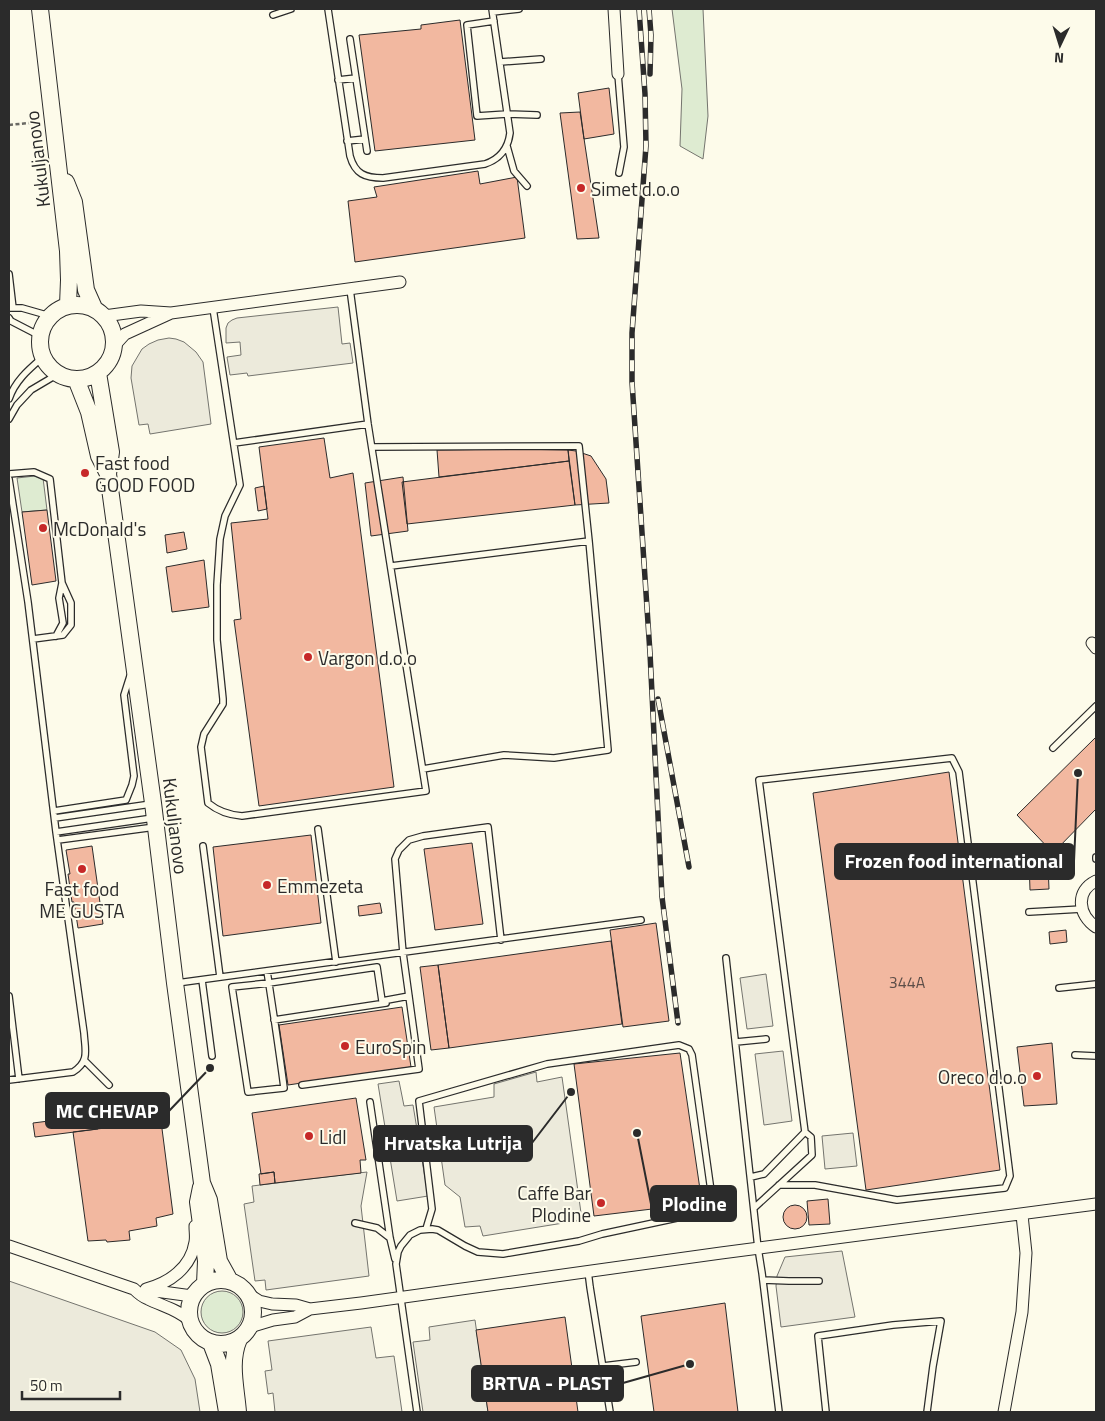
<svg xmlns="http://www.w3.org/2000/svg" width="1105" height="1421" viewBox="0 0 1105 1421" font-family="'Titillium Web',sans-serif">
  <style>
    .green { fill: #deebd1; stroke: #74746e }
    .parking { fill: #eceadb; stroke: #74746e }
    .building { fill: #f2b8a0; stroke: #2b2b2b }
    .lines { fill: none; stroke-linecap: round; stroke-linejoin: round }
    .service-casing { stroke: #2b2b2b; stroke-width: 8 }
    .minor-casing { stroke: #2b2b2b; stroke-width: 13 }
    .secondary-casing { stroke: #2b2b2b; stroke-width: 18 }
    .path { stroke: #6a6964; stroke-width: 2.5; stroke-dasharray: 4 2.5; stroke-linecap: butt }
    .service { stroke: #fdfbea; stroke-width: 5.5 }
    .minor { stroke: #fdfbea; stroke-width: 11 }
    .secondary { stroke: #fdfbea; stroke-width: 16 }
    .rail-casing { stroke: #2b2b2b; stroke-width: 5.5 }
    .rail { stroke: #fdfbea; stroke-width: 4; stroke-dasharray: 11; stroke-linecap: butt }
    .poi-dot { fill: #c62828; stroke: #fdfbea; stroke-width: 2 }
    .labels { text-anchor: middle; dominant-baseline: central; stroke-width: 4; stroke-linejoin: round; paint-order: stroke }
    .number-label { font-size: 16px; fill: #5d4e48 }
    .street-label { font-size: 19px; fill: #2b2b2b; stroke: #fdfbea }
    .poi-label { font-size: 19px; fill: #2b2b2b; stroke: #fdfbea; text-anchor: start }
    .leader { fill: none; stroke: #2b2b2b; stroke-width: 2 }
    .callout-dot { fill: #2b2b2b; stroke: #fdfbea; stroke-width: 2 }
    .callout { fill: #2b2b2b; stroke: #2b2b2b; stroke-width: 2 }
    .callout-label { font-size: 20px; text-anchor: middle; font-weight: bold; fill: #fff }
  </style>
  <rect width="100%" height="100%" fill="#fdfbea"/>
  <!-- green -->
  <path class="green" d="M672 9H703L708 116 703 159 680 146 682 89Z
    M35 476 43 478 47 510 22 512 17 478Z
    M201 1312a21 21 0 1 1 42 0a21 21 0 1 1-42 0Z"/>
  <!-- parking -->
  <path class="parking" d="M338 307 342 344 350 343 353 363 248 376 247 373 230 375 227 357 241 355 240 342 226 343V328L228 323 232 320 237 318Z
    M169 338 176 339 184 342 196 352 203 362 211 424 150 434 148 424 139 425 131 378 132 366 142 349 149 344 158 340Z
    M766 974 773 1026 747 1029 740 978Z
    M783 1051 792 1121 764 1125 755 1054Z
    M536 1072 537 1082 562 1077 582 1220 483 1236 480 1226 465 1227 460 1197 445 1185 434 1107 494 1097V1084Z
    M399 1081 404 1106 413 1105 428 1196 397 1201 378 1084Z
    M853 1133 857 1166 825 1169 822 1136Z
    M367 1172 361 1206 369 1276 266 1290 265 1280 255 1281 244 1204 254 1202 252 1186Z
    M842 1251 855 1317 781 1327 776 1286 777 1276 785 1257Z
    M9 1281 155 1332 181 1350 195 1379 200 1412H9Z
    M475 1320 488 1412H423L413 1342 430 1340 429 1327Z
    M371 1327 376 1358 394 1356 402 1412H275L273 1393 268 1394 265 1371 272 1370 268 1341Z"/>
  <!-- building -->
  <path class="building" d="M460 20 475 140 375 151 359 35 421 29V25Z
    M609 88 614 134 584 139 578 93Z
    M580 112 599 238 577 239 560 113Z
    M478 171 480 184 517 177 525 238 355 262 348 201 377 197 374 187Z
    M324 438 330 478 353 473 394 787 259 806 234 620 241 619 231 523 268 519 259 447Z
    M514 449 568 450 569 461 439 477 437 450Z
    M568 450 576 451 591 456 606 479 609 503 575 505Z
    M569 461 575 505 407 524 402 482Z
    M403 477 408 531 371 536 365 483Z
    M264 486 267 509 258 511 255 488Z
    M47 510 56 581 32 585 22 512Z
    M184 532 187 549 167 553 165 535Z
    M204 560 209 607 172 612 166 567Z
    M1096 737V809L1053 853 1017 815Z
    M949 772 1000 1170 866 1190 813 793Z
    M311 835 321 923 223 936 213 847Z
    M472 843 483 924 435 930 424 849Z
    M92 846 103 924 78 928 74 902H72L68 874H70L66 850Z
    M1029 861H1041V866L1048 865 1049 889 1030 890Z
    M380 903 382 913 359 916 358 906Z
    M656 923 669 1021 623 1027 610 930Z
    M1066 930 1067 942 1050 944 1049 932Z
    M611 941 622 1024 449 1048 438 965Z
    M438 965 449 1048 431 1050 420 967Z
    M402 1007 411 1067 288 1085 279 1025Z
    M1052 1043 1057 1104 1024 1106 1017 1047Z
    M680 1053 702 1203 594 1216 574 1064Z
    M356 1098 366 1160H360L361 1173 275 1183 274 1172 261 1174 252 1113Z
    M96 1115 98 1129 35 1137 33 1123Z
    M161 1121 173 1214 156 1218 157 1226 129 1231 130 1240 107 1242 106 1240 88 1241 73 1132Z
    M274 1172 275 1183 260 1185 259 1174Z
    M828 1199 830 1224 809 1225 807 1201Z
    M783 1217a12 12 0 1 1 24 0a12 12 0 1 1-24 0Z
    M725 1303 738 1412H654L641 1316Z
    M565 1317 578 1412H488L476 1330Z"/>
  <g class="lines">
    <!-- service casing -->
    <g class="service-casing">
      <path id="service" d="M328 9 350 156C355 174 365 178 383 178L485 164C500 159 508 149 510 133L492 9
        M493 12 519 9
        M273 15 291 9
        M494 21 467 25 477 116 507 114 537 115
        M350 39 367 151
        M500 62 541 59
        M618 74 624 147 619 173
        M338 80 356 78
        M347 141 365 139
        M507 146 514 171 527 186
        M9 274 13 308
        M9 308H22L50 316
        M213 308 240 485 225 516 220 539 217 585V640L223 699V704L204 734 201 747 208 803C219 812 229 815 242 816L426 791 368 424 350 289
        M9 318 11 321 40 336
        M9 399C15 381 28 370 43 357
        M9 419 17 405 31 390 58 374
        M234 443 368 424
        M372 447 579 446 589 541 608 750 554 758 504 755 423 769
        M9 474 34 472 50 479 62 583 71 603V625L63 635 33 639
        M9 479 28 602 56 832 84 1033C85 1050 90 1061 73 1072L9 1080
        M391 566 589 541
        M56 636 63 623 59 598 62 583
        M1053 748 1096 706
        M54 811 126 800 132 785 134 776 124 695 130 676
        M55 818 151 804
        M318 829 336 962
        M56 832 153 818
        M58 840 155 827
        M203 846 220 977
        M1096 857V859
        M1029 912 1082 909
        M726 958 758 1248 762 1273 779 1412
        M267 971C273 1010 279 1049 284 1088L248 1092 232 987 269 983 377 967 382 1001 409 996
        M202 980 212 1056
        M177 983 641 920
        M1059 988 1096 984
        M9 996 19 1079
        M274 1020 386 1003
        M736 1042 766 1039
        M1075 1055 1096 1056
        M85 1061 109 1085
        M302 1085 419 1069 403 953 395 859 399 850 409 840 423 836 488 827 501 940
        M370 1102 390 1238 395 1259
        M751 1177 764 1174 805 1132
        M754 1208 812 1155 811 1137 805 1132 759 780 952 758 959 772 1010 1176 1005 1188 897 1200 815 1185H779
        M355 1223 377 1228 390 1238
        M588 1271 590 1287 610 1412
        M763 1280 789 1281H819
        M603 1366 636 1362
        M417 1412 396 1264 398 1252 401 1246 410 1235 420 1230 432 1229 438 1230 465 1246 478 1252 503 1254 579 1241 602 1234 705 1212C710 1209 712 1205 712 1198L692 1055 689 1049 679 1045 547 1064 419 1101 432 1209 426 1229
        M826 1412 818 1336 893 1325 941 1321 933 1366 927 1412"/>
    </g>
    <!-- minor casing -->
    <g class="minor-casing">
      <path id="minor" d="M614 9 618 74
        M171 313 400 282
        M104 316 141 311 171 313 125 334 115 345
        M1092 643 1096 648
        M1096 881C1075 891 1078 915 1096 927
        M9 1246 134 1289C138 1293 143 1297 148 1299 162 1306 177 1309 189 1320
        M146 1289C169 1283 191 1268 195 1242 196 1237 195 1232 195 1226
        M148 1290 192 1296
        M248 1294 259 1301 272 1304 296 1305 310 1309 361 1303 721 1253 1096 1204
        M250 1327 273 1320 295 1317 310 1309
        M1004 1412 1022 1312 1026 1253 1022 1215"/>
    </g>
    <!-- secondary casing -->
    <g class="secondary-casing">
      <path id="secondary" d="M40 9 68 251 69 280 68 305
        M66 182 74 202 86 290 94 308
        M40 342a37 37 0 1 1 74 0a37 37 0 1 1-74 0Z
        M98 373 111 452 108 474 153 803 175 983 202 1183 209 1200 219 1261 230 1281
        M76 379 89 412 99 456 108 474
        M201 1187 198 1202 206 1261 205 1284
        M189 1312a32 32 0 1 1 64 0a32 32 0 1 1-64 0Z
        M211 1343 219 1364 227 1412
        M238 1412C236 1387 229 1362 239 1339"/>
    </g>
    <!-- path -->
    <path class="path" d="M9 125 39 122"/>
    <!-- service -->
    <use href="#service" class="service"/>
    <!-- minor -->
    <use href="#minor" class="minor"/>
    <!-- secondary -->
    <use href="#secondary" class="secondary"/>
    <!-- rail casing -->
    <g class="rail-casing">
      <path id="rail" d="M639 9 645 94 646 146 632 333V382L650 653 662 897 678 1023
        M649 9 651 35 650 74
        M658 699 689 867"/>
    </g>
    <!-- rail -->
    <use href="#rail" class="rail"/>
  </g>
  <!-- markers -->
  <g class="poi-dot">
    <circle cx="581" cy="188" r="5"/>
    <circle cx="85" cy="473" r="5"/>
    <circle cx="43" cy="528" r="5"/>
    <circle cx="308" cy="657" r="5"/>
    <circle cx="82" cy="869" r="5"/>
    <circle cx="267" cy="885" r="5"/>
    <circle cx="345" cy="1046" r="5"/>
    <circle cx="1037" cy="1076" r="5"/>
    <circle cx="309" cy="1136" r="5"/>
    <circle cx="601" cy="1203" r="5"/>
  </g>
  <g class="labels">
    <!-- number labels -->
    <g class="number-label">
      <text x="907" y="982">344A</text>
    </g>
    <!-- street labels -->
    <g class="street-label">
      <text transform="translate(37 159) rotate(-97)">Kukuljanovo</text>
      <text transform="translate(176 826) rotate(83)">Kukuljanovo</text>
    </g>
    <!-- poi labels -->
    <g class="poi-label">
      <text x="591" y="188">Simet d.o.o</text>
      <text x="95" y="462">Fast food<tspan x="95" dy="22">GOOD FOOD</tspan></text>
      <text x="53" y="528">McDonald's</text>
      <text x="318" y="657">Vargon d.o.o</text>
      <text x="277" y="885">Emmezeta</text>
      <text x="82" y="888" text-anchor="middle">Fast food<tspan x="82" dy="22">ME GUSTA</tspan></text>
      <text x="355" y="1046">EuroSpin</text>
      <text x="1027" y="1076" text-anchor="end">Oreco d.o.o</text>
      <text x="319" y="1136">Lidl</text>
      <text x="591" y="1192" text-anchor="end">Caffe Bar<tspan x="591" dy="22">Plodine</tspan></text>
    </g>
  </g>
  <!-- callouts -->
  <path class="leader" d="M1078 773L1074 861M210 1068L169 1111M571 1092L532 1143M637 1133L651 1204M690 1364L623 1383"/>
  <g class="callout-dot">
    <circle cx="1078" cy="773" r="5"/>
    <circle cx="210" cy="1068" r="5"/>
    <circle cx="571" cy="1092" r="5"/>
    <circle cx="637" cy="1133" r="5"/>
    <circle cx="690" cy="1364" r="5"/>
  </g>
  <g class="callout">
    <rect x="835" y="844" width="239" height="35" rx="5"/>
    <rect x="46" y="1093" width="123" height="35" rx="5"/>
    <rect x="374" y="1126" width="158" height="35" rx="5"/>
    <rect x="651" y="1186" width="85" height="35" rx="5"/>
    <rect x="472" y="1366" width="151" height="35" rx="5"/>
  </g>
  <g class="callout-label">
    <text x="954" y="868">Frozen food international</text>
    <text x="107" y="1118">MC CHEVAP</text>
    <text x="453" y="1150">Hrvatska Lutrija</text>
    <text x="694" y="1211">Plodine</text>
    <text x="547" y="1390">BRTVA - PLAST</text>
  </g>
  <!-- border -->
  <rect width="1105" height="1421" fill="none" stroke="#2b2b2b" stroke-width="20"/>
  <!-- north arrow -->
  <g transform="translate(1060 45) rotate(184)" stroke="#fdfbea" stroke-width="4" paint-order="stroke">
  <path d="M0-4L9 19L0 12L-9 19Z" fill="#2b2b2b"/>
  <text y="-8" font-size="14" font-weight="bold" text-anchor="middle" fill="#2b2b2b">N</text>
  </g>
  <!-- scale -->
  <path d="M22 1391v8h98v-8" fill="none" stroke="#2b2b2b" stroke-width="2.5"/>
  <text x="30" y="1391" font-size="15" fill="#2b2b2b" stroke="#fdfbea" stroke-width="4" paint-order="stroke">50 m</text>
</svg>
